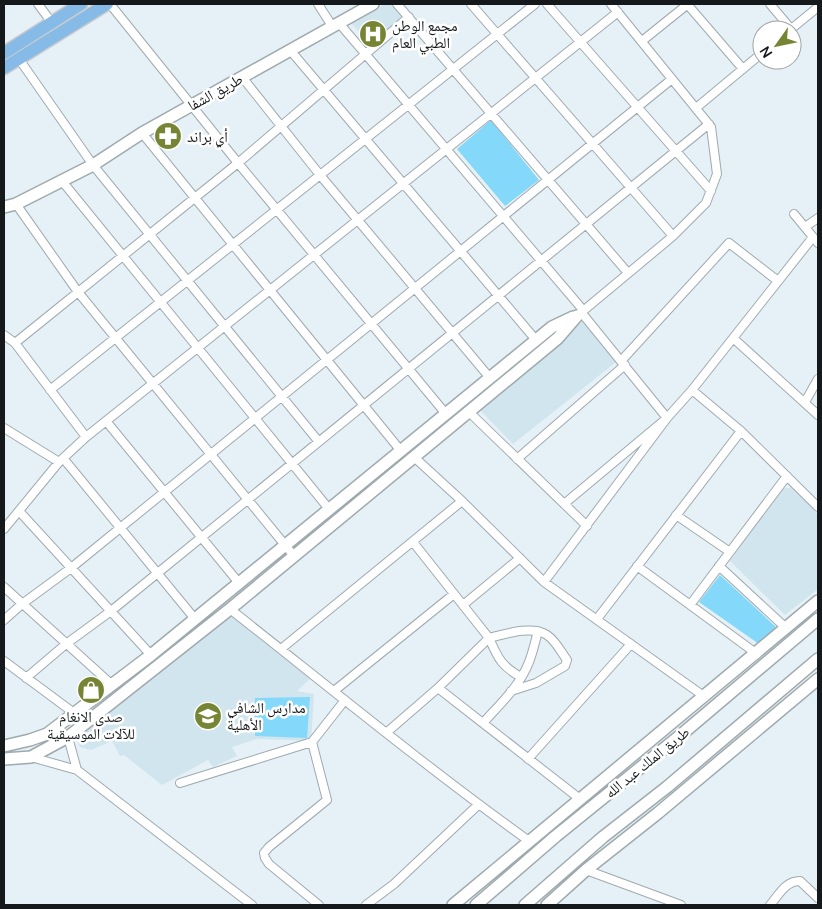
<svg xmlns="http://www.w3.org/2000/svg" width="822" height="909" viewBox="0 0 822 909" font-family="Manrope,'Noto Naskh Arabic',sans-serif">
  <style>
    .built { fill: #d1e5ee }
    .green { fill: #84d8f9 }
    .lines { fill: none; stroke-linecap: round; stroke-linejoin: round }
    .street-casing { stroke: #9faaaf; stroke-width: 10 }
    .secondary-casing { stroke: #9faaaf; stroke-width: 14 }
    .primary-casing { stroke: #cccccd; stroke-width: 15 }
    .street { stroke: #fff; stroke-width: 8 }
    .secondary { stroke: #fff; stroke-width: 11 }
    .primary { stroke: #85bbe6; stroke-width: 12 }
    .labels { text-anchor: middle; dominant-baseline: central; stroke-width: 5; stroke-linejoin: round; paint-order: stroke }
    .poi-label { font-size: 15px; fill: #15191b; stroke: #fff; text-anchor: start }
    .street-label { font-size: 15px; fill: #15191b; stroke: #fff }
  </style>
  <rect width="100%" height="100%" fill="#e5f1f6"/>
  <!-- built -->
  <path class="built" d="M385 4H392L403 19 371 45 351 23Z
    M583 321 616 362 513 444 479 409Z
    M782 488H791L818 514V589L785 615 730 561Z
    M230 614 313 676 297 691 314 694 311 741 257 739 232 747 237 756 213 767 208 760 162 785 124 755 120 756 112 741 91 750 80 747 76 738Z"/>
  <!-- green -->
  <path class="green" d="M491 120 539 180 505 206 457 149Z
    M720 575 776 627 759 644 699 602Z
    M310 697 307 738 255 736V698Z"/>
  <g class="lines">
    <!-- street casing -->
    <g class="street-casing">
      <path id="street" d="M38 4 52 23
        M110 4 238 163 446 414
        M318 4 332 26
        M397 4 628 273
        M471 4 673 236
        M547 4 711 191
        M687 4 743 69
        M770 4 791 29
        M339 23 583 310
        M790 30 818 7
        M642 41 688 4
        M290 50 536 340
        M19 59 93 165 319 442
        M242 77 320 175 490 378
        M696 108 762 53
        M142 133 401 451
        M62 181 329 509
        M16 204 78 292 294 556
        M794 214 818 243
        M805 227 818 218
        M577 316 673 236 706 203 717 174 711 127 611 4
        M4 335 15 343 86 437
        M733 338 818 415
        M15 343 238 163 409 17
        M621 361 729 243 778 281
        M50 390 535 4
        M692 390 741 431 818 507
        M805 402 818 379
        M469 412 587 526
        M106 421 239 583
        M4 428 59 462
        M414 457 462 501 544 582 705 697
        M63 458 195 619
        M517 459 625 365
        M564 504 667 418 581 312
        M19 511 151 655
        M676 515 730 552
        M4 529 59 462 86 437 618 12
        M637 566 757 654
        M719 566 786 628
        M544 582 667 418 692 390 813 237
        M4 587 111 684
        M463 605 520 558
        M690 605 787 476
        M230 609C329 687 426 767 529 841
        M597 619 741 431
        M4 620 22 604 71 568 672 79
        M281 649 462 501
        M4 661 74 713
        M26 678 66 644 111 611 709 124
        M438 688 580 799
        M334 691 454 594
        M511 691 536 683 565 666 567 660C561 652 556 641 547 635 532 625 505 634 489 638 498 658 501 666 521 677
        M483 723C499 705 520 686 529 662 533 652 535 642 538 631
        M386 733 438 688 489 638 413 542
        M68 737 77 770
        M31 757 77 770 252 905
        M528 759 631 644
        M180 783 312 742
        M586 870 681 905
        M319 905 269 864 265 858 264 853 269 847 327 800 312 742 345 700
        M366 905 394 884 478 805
        M770 905C779 895 785 881 800 881L818 898"/>
    </g>
    <!-- secondary casing -->
    <g class="secondary-casing">
      <path id="secondary" d="M4 207 16 204 93 165 142 133 373 4
        M4 746 30 740 47 734 151 655 552 327 573 317
        M4 759 31 757 68 737 230 609 558 338 577 316
        M453 905 818 601
        M476 905 556 836 682 734 818 619
        M525 905 603 837 667 787 818 659
        M547 905 586 870 658 813 818 679"/>
    </g>
    <!-- primary casing -->
    <g class="primary-casing">
      <path id="primary" d="M4 53 81 4
        M4 68 107 4"/>
    </g>
    <!-- street -->
    <use href="#street" class="street"/>
    <!-- secondary -->
    <use href="#secondary" class="secondary"/>
    <!-- primary -->
    <use href="#primary" class="primary"/>
  </g>
  <!-- icons -->
  <defs>
    <g id="hospital-disc" transform="scale(1.4375)"><circle r="9.5" fill="#768533" stroke="#fff"/><path d="M-5-5h3v3.5h4V-5h3V5h-3V1.5h-4V5h-3Z" fill="#fff"/></g>
    <g id="pharmacy-disc" transform="scale(1.4375)"><circle r="9.5" fill="#768533" stroke="#fff"/><path d="M-2-6h4v4h4v4h-4v4h-4v-4h-4v-4h4Z" fill="#fff"/></g>
    <g id="shop-disc" transform="scale(1.4375)"><circle r="9.5" fill="#768533" stroke="#fff"/><path d="M-5-2.5h2.3a2.7 3.5 0 0 1 5.4 0H5L5.5 6h-11ZM-1.5-2.5h3a1.5 2.3 0 0 0-3 0Z" fill="#fff"/></g>
    <g id="school-disc" transform="scale(1.4375)"><circle r="9.5" fill="#768533" stroke="#fff"/><path d="M0-5L7-2L0 1L-7-2ZM-4 1L0 2.5L4 1V4Q0 6-4 4Z" fill="#fff"/></g>
  </defs>
  <g fill-rule="evenodd">
    <use href="#hospital-disc" x="373" y="34"/>
    <use href="#pharmacy-disc" x="168" y="136"/>
    <use href="#shop-disc" x="91" y="690"/>
    <use href="#school-disc" x="208" y="716"/>
  </g>
  <g class="labels">
    <!-- poi labels -->
    <g class="poi-label">
      <text x="392" y="25">مجمع الوطن<tspan x="392" dy="17">الطبي العام</tspan></text>
      <text x="187" y="136">أي براند</text>
      <text x="227" y="707">مدارس الشافي<tspan x="227" dy="17">الأهلية</tspan></text>
      <text x="91" y="716" text-anchor="middle">صدى الانغام<tspan x="91" dy="17">للآلات الموسيقية</tspan></text>
    </g>
    <!-- street labels -->
    <g class="street-label">
      <text transform="translate(215 92) rotate(-29)">طريق الشفا</text>
      <text transform="translate(647 762) rotate(-39)">طريق الملك عبد الله</text>
    </g>
  </g>
  <!-- border -->
  <rect width="822" height="909" fill="none" stroke="#15191b" stroke-width="10"/>
  <!-- north arrow -->
  <g transform="translate(777 45) rotate(237)"><circle r="24" fill="#ffffff" stroke="#a1a3a4"/>
  <path d="M0-4L9 19L0 12L-9 19Z" fill="#768533"/>
  <text y="-8" font-size="14" font-weight="bold" text-anchor="middle" fill="#15191b">N</text>
  </g>
</svg>
